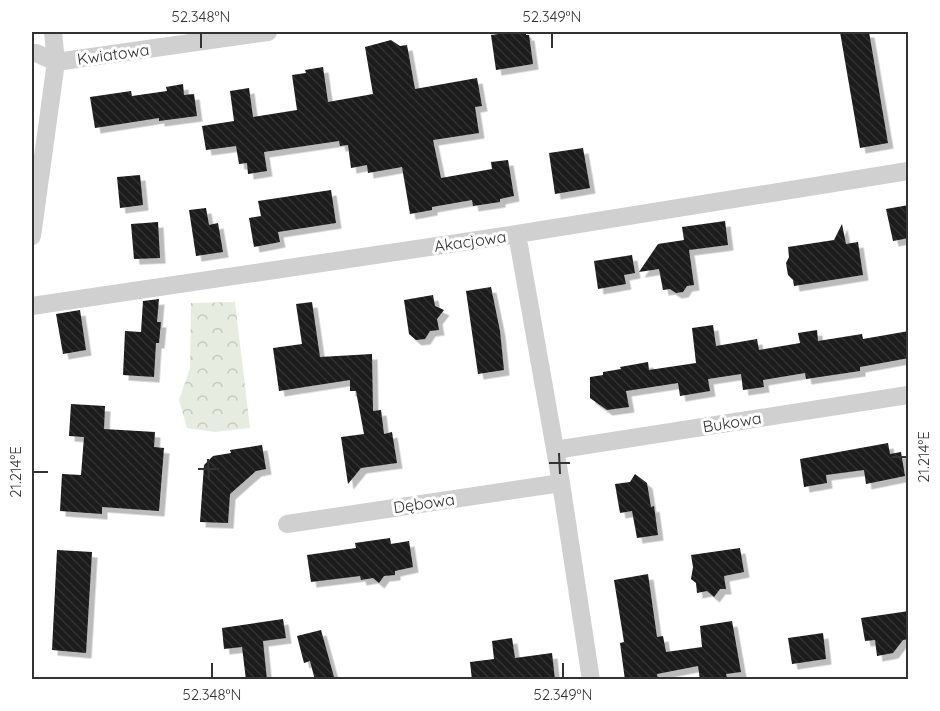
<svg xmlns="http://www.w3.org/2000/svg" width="940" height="711" viewBox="0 0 940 711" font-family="Quicksand,sans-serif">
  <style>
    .forest { fill: url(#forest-crowns) }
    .building { fill: url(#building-back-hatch); filter: url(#shadow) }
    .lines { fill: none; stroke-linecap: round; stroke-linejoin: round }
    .minor { stroke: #d0d0d0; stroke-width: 18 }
    .ticks { fill: none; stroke: #333; stroke-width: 2 }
    .labels { text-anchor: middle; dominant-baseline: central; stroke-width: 6; stroke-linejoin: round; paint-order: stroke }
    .street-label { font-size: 16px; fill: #333; stroke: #fff }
    .neatline { fill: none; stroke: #333; stroke-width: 2 }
    .ticks-label { font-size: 15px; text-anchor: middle; fill: #333 }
  </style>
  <defs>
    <pattern id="forest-crowns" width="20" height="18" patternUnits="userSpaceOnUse" patternTransform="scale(1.5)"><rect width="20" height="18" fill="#e6ecdf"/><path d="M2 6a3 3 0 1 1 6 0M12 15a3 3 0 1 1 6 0" fill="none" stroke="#c6cbc0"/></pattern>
    <pattern id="building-back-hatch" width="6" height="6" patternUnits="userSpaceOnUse" patternTransform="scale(1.5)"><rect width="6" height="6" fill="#1a1a1a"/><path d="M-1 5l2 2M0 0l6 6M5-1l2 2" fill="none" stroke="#333"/></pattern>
    <filter id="shadow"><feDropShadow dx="5.5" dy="5.5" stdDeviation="0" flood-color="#0004"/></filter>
  </defs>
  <rect width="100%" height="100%" fill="#fff"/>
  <!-- forest -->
  <path class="forest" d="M235 302 250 428 215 432 187 428 179 400 190 368 191 303Z"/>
  <!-- building -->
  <path class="building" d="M513 32H526V35H529L533 64 496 70 491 35Z
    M840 32H869L888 143 860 148Z
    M391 40 400 46 407 45 415 89 477 78 482 106 475 107 479 133 433 140 441 178 492 169 491 162 508 160 514 196 500 199V202L473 206 472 200 432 207V210L410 214 402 167 368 173 367 165 351 168 348 145 340 146 339 141 264 152 267 171 248 174 247 163 239 164 236 146 206 150 202 126 234 121 230 91 249 88 253 117 297 110 292 75 306 73 305 70 323 67 328 102 373 94 365 47Z
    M183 84 184 95 194 94 197 116 159 121V118L95 128 90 97 131 91 132 96 167 91 166 87Z
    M583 148 590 188 555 194 549 153Z
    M140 175 143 205 120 208 117 177Z
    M331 190 336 223 278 232 280 242 254 247 249 218 261 216 258 201Z
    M909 205V238L893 241 886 209Z
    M206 208 209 225 218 223 223 252 196 256 189 210Z
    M725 221 728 245 689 250 694 285 687 286 683 292 676 293 670 289 663 290 659 269 639 272 658 244 684 240 682 227Z
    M158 222 160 258 134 259 131 224Z
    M842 224 846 244 858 242 863 275 794 286 793 280 788 275 786 263 789 257 788 247 834 240Z
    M632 255 635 273 624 275 626 284 598 289 594 261Z
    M491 287 500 331 504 370 478 374 466 291Z
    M433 295 435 306 444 310 437 319 439 330 430 331 425 339 416 340 409 334 404 300Z
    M159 299 157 322H161L159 343H156L154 377 123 375 125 331 141 332 143 301Z
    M312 302 320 357 372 354 373 411 381 410 384 434 392 432 397 463 361 468 348 484 341 437 364 434 356 391H350V380L279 391 273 348 302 344 296 304Z
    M80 310 86 350 63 354 56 314Z
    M713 325 716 346 757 339 759 350 800 343 798 333 817 330 818 341 862 334 863 339 909 331V358L860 367V371L806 379 805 373 763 380 764 387 743 390 741 374 708 379 710 391 680 396 678 383 626 391 629 407 607 410 590 398V377L603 375V372L621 369 620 367 648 362 649 370 696 363 692 328Z
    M71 404 105 406 104 429 155 432 154 447 164 448 159 511 102 507V514L60 511 62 474 81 475 84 437 69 436Z
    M888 443 890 454 901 452 905 476 866 484 864 470 826 475 827 483 804 487 800 459Z
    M262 445 266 469 256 471 230 494 228 523 200 522 204 465 213 456 231 453 230 450Z
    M635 474 647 483 651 507 654 506 658 535 637 538 632 511 620 513 615 484 630 482Z
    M390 538 391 544 409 541 413 567 395 571V575L384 576 379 583 373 578 361 580 360 576 311 582 307 555 356 548 355 543Z
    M740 548 744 572 724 576 726 589H720L714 597 707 591 697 593 696 583 691 579 693 567 691 555Z
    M57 550 92 552 86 653 52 650Z
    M648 574 657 637 663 636 666 652 702 647 700 626 732 621 741 672 726 674 727 678 700 680 698 666 657 674 658 680H625L620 643 624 642 614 580Z
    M909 611V639L903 640 893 653 877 656 875 640 865 641 861 618Z
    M283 619 286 638 263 641 267 680H246L242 647 224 649 222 628Z
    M321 630 334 677 315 680 310 661 304 663 297 636Z
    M823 633 826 659 792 664 788 638Z
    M512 638 515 658 552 653 555 680H472L470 662 494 659 492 641Z"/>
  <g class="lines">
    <!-- minor -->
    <path class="minor" d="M32 53H36L56 62 268 32
      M517 234 561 483 591 680
      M32 236 56 62 53 32
      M32 306 517 234 908 171
      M555 450 908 395
      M287 524 561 483"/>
  </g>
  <!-- ticks -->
  <path class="ticks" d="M201 33V48M552 33V48M559 453 560 474M892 457H907M208 459 209 480M549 463H570M198 469H219M33 472H48M212 663V678M563 663V678"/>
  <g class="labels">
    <!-- street labels -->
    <g class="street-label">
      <text transform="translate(113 54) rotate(-8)">Kwiatowa</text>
      <text transform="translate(470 241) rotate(-8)">Akacjowa</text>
      <text transform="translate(732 422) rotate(-9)">Bukowa</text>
      <text transform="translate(424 503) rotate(-8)">Dębowa</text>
    </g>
  </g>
  <!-- border -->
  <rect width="940" height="711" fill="none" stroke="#ffffff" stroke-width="66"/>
  <rect x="33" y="33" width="874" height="645" class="neatline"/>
  <g class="ticks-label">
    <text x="201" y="22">52.348°N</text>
    <text x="552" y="22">52.349°N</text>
    <text transform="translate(924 457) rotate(-90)" y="5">21.214°E</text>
    <text transform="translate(16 472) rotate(-90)" y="5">21.214°E</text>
    <text x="212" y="700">52.348°N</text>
    <text x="563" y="700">52.349°N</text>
  </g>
</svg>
